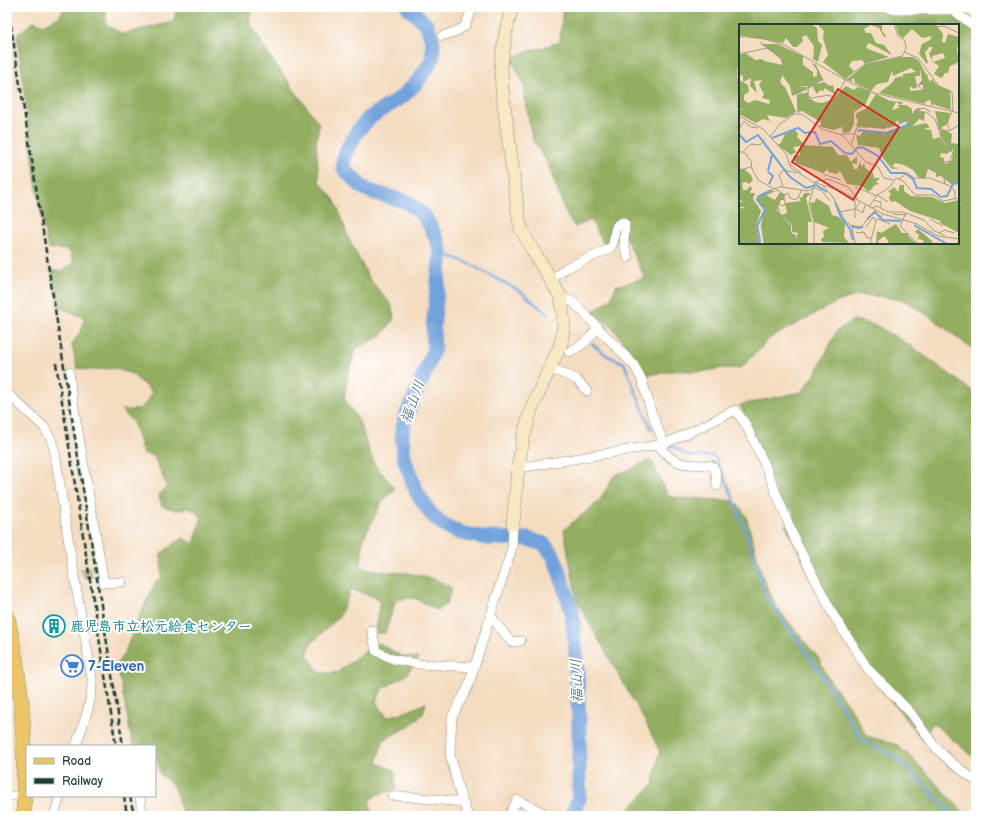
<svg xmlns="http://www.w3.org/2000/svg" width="983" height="823" viewBox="0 0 983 823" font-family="'Balsamiq Sans','Klee One',sans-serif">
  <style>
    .forest { fill: #93ae60; stroke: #59764a; fill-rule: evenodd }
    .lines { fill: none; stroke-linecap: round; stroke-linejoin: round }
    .stream { stroke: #72a2dc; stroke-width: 2.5 }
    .river { stroke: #72a2dc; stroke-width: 15 }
    .street-tunnel { stroke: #c9bca4; stroke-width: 9; stroke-dasharray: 9 4.5; stroke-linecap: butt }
    .street-casing { stroke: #8a8c7a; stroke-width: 10 }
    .secondary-casing { stroke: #8a8c7a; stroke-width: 14 }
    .primary-casing { stroke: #8a8c7a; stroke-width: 16 }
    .street { stroke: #fff; stroke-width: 9 }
    .secondary { stroke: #f8e8c3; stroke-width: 13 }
    .primary { stroke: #edc569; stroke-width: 15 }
    .rail { stroke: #1f3d34; stroke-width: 2.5; stroke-dasharray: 6 3; stroke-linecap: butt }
    .labels { text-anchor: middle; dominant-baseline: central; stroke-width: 4; stroke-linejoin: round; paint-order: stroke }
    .culture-label { font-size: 14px; font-weight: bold; fill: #0d838f; stroke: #fff; text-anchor: start }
    .shop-label { font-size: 14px; font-weight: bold; fill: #366cbe; stroke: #fff; text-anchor: start }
    .water-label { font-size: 15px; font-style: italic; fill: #3c606f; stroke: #fff }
    .inset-river { fill: none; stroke: #72a2dc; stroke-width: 2 }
    .inset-road { fill: none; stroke: #9f9c88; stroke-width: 1 }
    .view { fill: #d62828; fill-opacity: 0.15; stroke: #d62828; stroke-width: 2 }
    .inset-edge { fill: none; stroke: #1f3d34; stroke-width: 2 }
  </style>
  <rect width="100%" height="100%" fill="#fff"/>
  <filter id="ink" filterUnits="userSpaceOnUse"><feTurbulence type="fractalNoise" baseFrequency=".025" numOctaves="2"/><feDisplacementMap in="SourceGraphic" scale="8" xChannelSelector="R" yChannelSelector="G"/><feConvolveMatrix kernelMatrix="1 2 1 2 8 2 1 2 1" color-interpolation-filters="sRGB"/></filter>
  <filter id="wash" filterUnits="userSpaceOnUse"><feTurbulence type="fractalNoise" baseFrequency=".012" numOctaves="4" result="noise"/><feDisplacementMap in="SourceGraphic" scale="16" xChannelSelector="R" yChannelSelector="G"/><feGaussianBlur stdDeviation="0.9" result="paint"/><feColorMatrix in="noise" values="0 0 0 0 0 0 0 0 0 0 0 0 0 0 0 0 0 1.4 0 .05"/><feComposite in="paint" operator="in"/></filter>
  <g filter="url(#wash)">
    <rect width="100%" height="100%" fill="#f4dcc0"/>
    <!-- forest -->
    <path class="forest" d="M65 7H106V25L122 34 173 22 178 7H253L250 22 268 54 319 124 316 143 319 181 335 201 350 242 370 280 391 304 394 319 381 336 355 349 347 378 344 398 359 422 374 464 395 489 381 503 363 540 361 568 389 572 408 573 434 579 452 588 446 604 437 610 415 598 396 599 385 633H376L380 599 351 589 339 617 310 644 307 656 321 673H337L359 655 379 643 401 656 418 658 406 675 382 689 376 702 387 717 406 712 426 703 423 714 409 726 383 740 377 763 394 770 396 789 376 795 369 801 374 816H179L182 811 173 785 160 774 157 758 155 757V746H133L117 664 125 652 136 624 156 581 162 578 161 554 182 538 194 544 202 517 190 508 177 510 162 506 159 495 167 487 154 456 143 453 133 422 121 410C141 411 143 409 152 392L132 374 114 368 91 370 77 368 72 345 82 329 85 318 59 307 51 271H61L74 263 69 250 48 248 38 197 17 35 34 21 43 25 59 17Z
      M563 7H869L881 10 914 7H949L976 26V349L967 345 931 317 903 300 877 296 857 295 837 302 770 338 741 368H722L701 372 677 370 641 376 631 352 610 324 591 313 611 299 616 286 645 278 624 234 603 243 591 220 575 227 567 216 548 164 533 141 526 104 524 84 511 58 533 50 560 42ZM740 25H958V243H740Z
      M854 320 877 326 914 348 976 394V759L933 723 922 739 883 691 830 615 785 524 794 520 793 510 779 501 762 454 740 405 802 392 815 375 837 331Z
      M651 460 669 497 735 501 746 516 762 576 777 608 819 659 828 678 851 709 867 736 897 745 916 762 967 816H622L653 785 660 752 646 723 577 601 564 530 600 500 614 476Z"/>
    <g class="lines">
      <!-- stream -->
      <path class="stream" d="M441 253 466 262 521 292 549 315
        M592 344 606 355 624 363 650 427 652 429
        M670 445 690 456H714L729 487 747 535 765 595 814 663 863 741 896 757 955 816"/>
      <!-- river -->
      <path class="river" d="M408 7 427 25 433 43 432 60 419 80 402 97 369 118 357 132 347 149 343 161 344 169 362 187 372 192 407 202 420 212 427 220 437 240 441 253 433 329 434 349 420 385 405 418 402 433 404 458 416 491 431 514 444 525 460 533 487 538 528 539 544 544 553 555 560 573 572 613 576 655 579 721V799L571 816"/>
    </g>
  </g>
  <g filter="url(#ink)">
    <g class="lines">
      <!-- street-tunnel -->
      <path class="street-tunnel" d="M84 575 102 571"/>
      <!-- street casing -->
      <g class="street-casing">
        <path id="street" d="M887 7 894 10H953L976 28
          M442 36 457 31 465 26 473 7
          M551 280 566 268 605 251C607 250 609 249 611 247 617 240 611 225 622 222L625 224 624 244 628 258
          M561 297 573 302 634 365 642 380 651 411 664 444
          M569 352C583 345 589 340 598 327
          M550 368 576 379 587 391
          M69 372 71 391 104 583 122 582
          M7 393 44 427 51 439 55 453 72 563 92 678C93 701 83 724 76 746
          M658 445C675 466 685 465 710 465 718 468 716 479 717 486
          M518 468 664 444 695 430 735 410 745 423 765 465 795 540 834 616 868 669 911 713 935 747 952 763 976 781
          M490 615 511 642 521 641
          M372 630 376 651 393 659 419 664 474 667
          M7 796H24
          M140 796 142 816
          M392 796H400L463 802
          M54 816 60 796
          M468 816 459 791 450 754 452 717 468 687 512 548 513 524
          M509 816 517 800 542 812"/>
      </g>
      <!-- secondary casing -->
      <g class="secondary-casing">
        <path id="secondary" d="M512 7 506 31 501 65 502 89 518 212 521 229 532 249 561 297 564 323 561 344 532 407 523 438 518 468 513 524"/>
      </g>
      <!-- primary casing -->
      <g class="primary-casing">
        <path id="primary" d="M7 616C15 653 21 690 23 728 25 757 24 787 24 816"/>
      </g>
      <!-- street -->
      <use href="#street" class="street"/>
      <!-- secondary -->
      <use href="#secondary" class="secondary"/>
      <!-- primary -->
      <use href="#primary" class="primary"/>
      <!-- rail -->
      <path class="rail" d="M8 7 123 746
        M56 363 116 746
        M124 796 127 816
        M130 796 134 816"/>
    </g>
  </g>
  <!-- icons -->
  <defs>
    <g id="building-ring" transform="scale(1.15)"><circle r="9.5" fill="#fff" stroke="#0f9aa8" stroke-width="1.5"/><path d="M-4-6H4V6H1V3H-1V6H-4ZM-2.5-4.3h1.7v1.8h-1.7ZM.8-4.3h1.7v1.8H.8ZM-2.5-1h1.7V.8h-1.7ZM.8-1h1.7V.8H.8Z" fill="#0f9aa8"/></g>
    <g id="supermarket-ring" transform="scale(1.15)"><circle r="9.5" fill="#fff" stroke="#3f7fe0" stroke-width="1.5"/><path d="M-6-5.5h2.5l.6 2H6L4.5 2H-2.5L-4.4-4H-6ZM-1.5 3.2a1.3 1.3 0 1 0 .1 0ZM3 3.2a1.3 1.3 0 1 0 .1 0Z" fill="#3f7fe0"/></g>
  </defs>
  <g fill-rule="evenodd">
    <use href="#building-ring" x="54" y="626"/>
    <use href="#supermarket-ring" x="72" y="666"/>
  </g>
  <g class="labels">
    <!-- culture labels -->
    <g class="culture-label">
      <text x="70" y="626">鹿児島市立松元給食センター</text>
    </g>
    <!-- shop labels -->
    <g class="shop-label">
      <text x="88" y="666">7-Eleven</text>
    </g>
    <!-- water labels -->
    <g class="water-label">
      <text transform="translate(413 402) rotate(-70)">福山川</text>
      <text transform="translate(577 681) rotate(-91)">福山川</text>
    </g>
  </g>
  <!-- overview -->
  <g transform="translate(739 24)">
    <rect width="220" height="220" fill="#f4dcc0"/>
    <path d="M0 0H72L78 4 79 17 83 21 79 38 74 35 75 22 67 11 63 13 64 17 58 23H54L47 14 44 19 0 11ZM78 0H143V7L147 12 145 13 140 4 132 1 125 5 127 9H132L137 19 145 21 153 31 130 19 127 23 129 25 150 33 126 40 123 36 113 37 110 42 115 47 106 55 84 38 89 31 84 14 85 7ZM156 0H196L204 10 203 18 206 19 209 10 220 13 218 26 220 38 211 42 209 49H206L203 54 200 53 195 50 200 42 194 38 206 34 204 29 193 32 194 38 190 30 194 23H190L186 29 189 38 188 40 180 30 183 20 191 16 193 12 183 14 173 5 164 14 160 11ZM22 20H38L64 32V41L74 48V53L78 52V46L73 39 77 41 84 55 78 60 85 58 91 62 94 61 96 70 85 64V67L81 66 78 70 73 62 68 66 69 63 66 62 58 63H68L67 66 53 72 51 62 43 51 41 59 46 63 57 88 47 94 28 91 31 97 24 95 17 99 0 90V86L4 85 0 84V56L9 61 10 68 5 71V76L9 79 16 76 30 80 31 76 23 74 25 70 20 61 23 56 15 57 18 69 11 62 12 54 4 58V52L0 50V31L7 29 16 36 23 35 25 37 44 41 42 35ZM162 33H174L180 37 191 58 193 55 199 62 211 66 212 86 193 80 191 76 186 78V80L140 69 153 59 156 54 163 52 164 55V50L177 48 172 44 154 52 153 47 149 58 138 60 132 67 116 59 115 54 112 56 115 58 107 56 127 40ZM181 44 183 56 179 61H184V66L171 67V62L175 65 178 63 176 52H181ZM107 62 115 66 119 63 132 68 126 81 115 88V100L111 108 104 109 103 103 95 106 81 103 82 99 80 97 63 87 59 88 58 71 70 68 69 73 76 78 83 79 92 76ZM137 70 151 77 164 78 162 81 157 78 153 86 160 84 159 81H167L173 85V90L178 84H182L180 87 186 88 185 97 180 95 174 102 187 99 191 103 185 105 192 106 194 115 201 113 209 124 201 110 202 105 200 106 196 87 211 89 208 100 202 104 213 110 212 119 219 120 220 118V158L212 160 202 152 197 153V149L189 145 186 155 179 153 174 146 165 141 156 139 153 143 161 144 153 145 143 133 140 124 119 121 117 111 121 112 124 107 148 108 167 102 168 99 167 97 160 99 158 96 156 101 145 105 117 102 119 97 116 90 128 84ZM214 125 213 136 207 140 203 136 205 137V134L201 133 202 129 208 130ZM56 106 59 110 58 113 66 121 94 123 99 131H108L112 138 118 132V140L113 139 115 145H118L121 138 123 143 125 139 126 144 134 149 135 154H141L137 158 140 160 136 161 130 168 122 162 108 160 101 147 98 150 89 148V145L84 149 57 139 54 132 61 131V122L54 123 57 128 52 131 38 121 42 119 46 110ZM5 145 12 151 14 156 10 160 7 158 3 159 4 166H8L11 162 13 164 11 169H16L14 175 22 187 17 202 20 220H0V185L7 183H0V179L4 177 0 176V146ZM161 161H165V167L172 172 193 173 206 179 220 176V209L201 199 202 197 171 187 156 177 152 178 150 174 152 169 149 168 155 163 159 168ZM28 167H37L27 171 36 176 41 169 45 170V176H42L38 186 52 203V209L57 211V215L59 209 53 208V201L42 191 48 189 46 179 62 177 59 172 63 174 65 169H72L67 174 73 198H69V220H25L22 202 25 186 17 176ZM77 174 90 182 93 191 100 193 106 200 105 213 110 219 83 218 82 215 85 213 84 207 90 204 75 198 71 179 76 178ZM157 200 163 209H170L169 212 178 220H146L150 218 145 212 139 217 140 220H137L138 207 142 209ZM179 205 193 217 194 220H185L184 216 179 215 180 211 176 208Z" fill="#93ae60" fill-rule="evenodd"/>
    <path class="inset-river" d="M119 108 120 106 148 109 171 100M0 110 7 118 19 111 51 153 67 164 77 161 88 168M33 114 59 104 66 109 76 108 81 120 92 117 106 129 113 130 119 123 125 124 139 132 152 149H166L174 155 178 164 192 165 202 173 208 172 214 160 220 159M29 147 33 131M29 148 34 152 30 160M96 178 102 193 111 205 114 216M128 195 136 188 144 196 162 197M175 201 208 220M112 202 119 204 124 203M19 220 21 217 18 202 26 186 18 175 20 172 33 166"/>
    <path class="inset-road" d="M197 3 205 2 220 9M0 4H14L22 1V12M0 12 26 15 45 21 110 58 135 69 220 89M21 18 42 34 44 41 40 57 51 75 55 85 53 91M165 28 179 34 200 62 213 68 214 84 208 100 211 106M0 30 28 24M189 50 184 59 179 61 184 67 196 68V73L192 75 193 82M166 57 170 61 179 62M69 73V64L79 56H85M174 88 185 84 192 88M59 89 58 68 73 74 90 71 94 73 101 66 108 53 125 41 163 32 167 25 166 17 159 12 155 0M0 92 24 105 47 130 52 144 74 158 102 167 144 190 178 200 199 212 220 215M0 105 5 97 12 103 19 104M201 106 210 107 220 101M102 110H117M31 113 41 100 55 90H63L83 105 103 111 127 138 139 143 145 154 154 156M112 121 118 103H152L167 97 179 88H187L196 95 202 113 214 129 210 138 198 137 192 142 210 152 205 154 206 160M0 127 7 130 12 137 13 145 19 156 35 165 44 162 40 151 45 146 57 149M4 128 12 120 21 121 26 115M51 140 62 149M0 146 12 143M84 150 102 156M160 155 168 149 175 154H191L211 162 216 168V174M84 162 94 173 105 195 111 201 122 203 136 186M43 163 69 167 76 163M116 163 138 172M76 164 82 166 91 177M36 165 46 171 49 169 51 174 57 176 63 166M41 169 36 177 43 182 46 181V171M138 171 149 178M134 176 142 178V184M37 178 42 192 52 201 51 206 58 220M130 183 138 171 150 164 157 154 164 157 176 171H194L204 177 220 174M132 184 138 182 149 188H164L185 196 194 206 206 212M117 185 124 189 126 181M101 188 116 185 121 178M167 189 161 202 179 220M153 190 167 191M116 194V175M139 195 151 200M191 195 204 202M113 203 116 220M127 203 134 193 137 197M117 209 125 208 128 214H132M200 209 206 206 215 209M75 220V198L70 180 76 158 89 155 109 163 119 175M131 220 137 197 144 190"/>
    <path class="view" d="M99 65 160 103 114 176 53 138Z"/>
    <rect width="220" height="220" class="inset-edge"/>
  </g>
  <!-- margin -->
  <rect width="983" height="823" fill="none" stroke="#fff" stroke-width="24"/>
  <!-- legend -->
  <rect x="26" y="745" width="130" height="52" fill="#ffffff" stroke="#a5b1ae"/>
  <rect x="34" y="758" width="20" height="6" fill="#edc569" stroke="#a5b1ae"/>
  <text x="62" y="765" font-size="12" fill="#1f3d34">Road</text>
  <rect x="34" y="778" width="20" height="6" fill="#1f3d34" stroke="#a5b1ae"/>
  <text x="62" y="785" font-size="12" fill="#1f3d34">Railway</text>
</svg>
